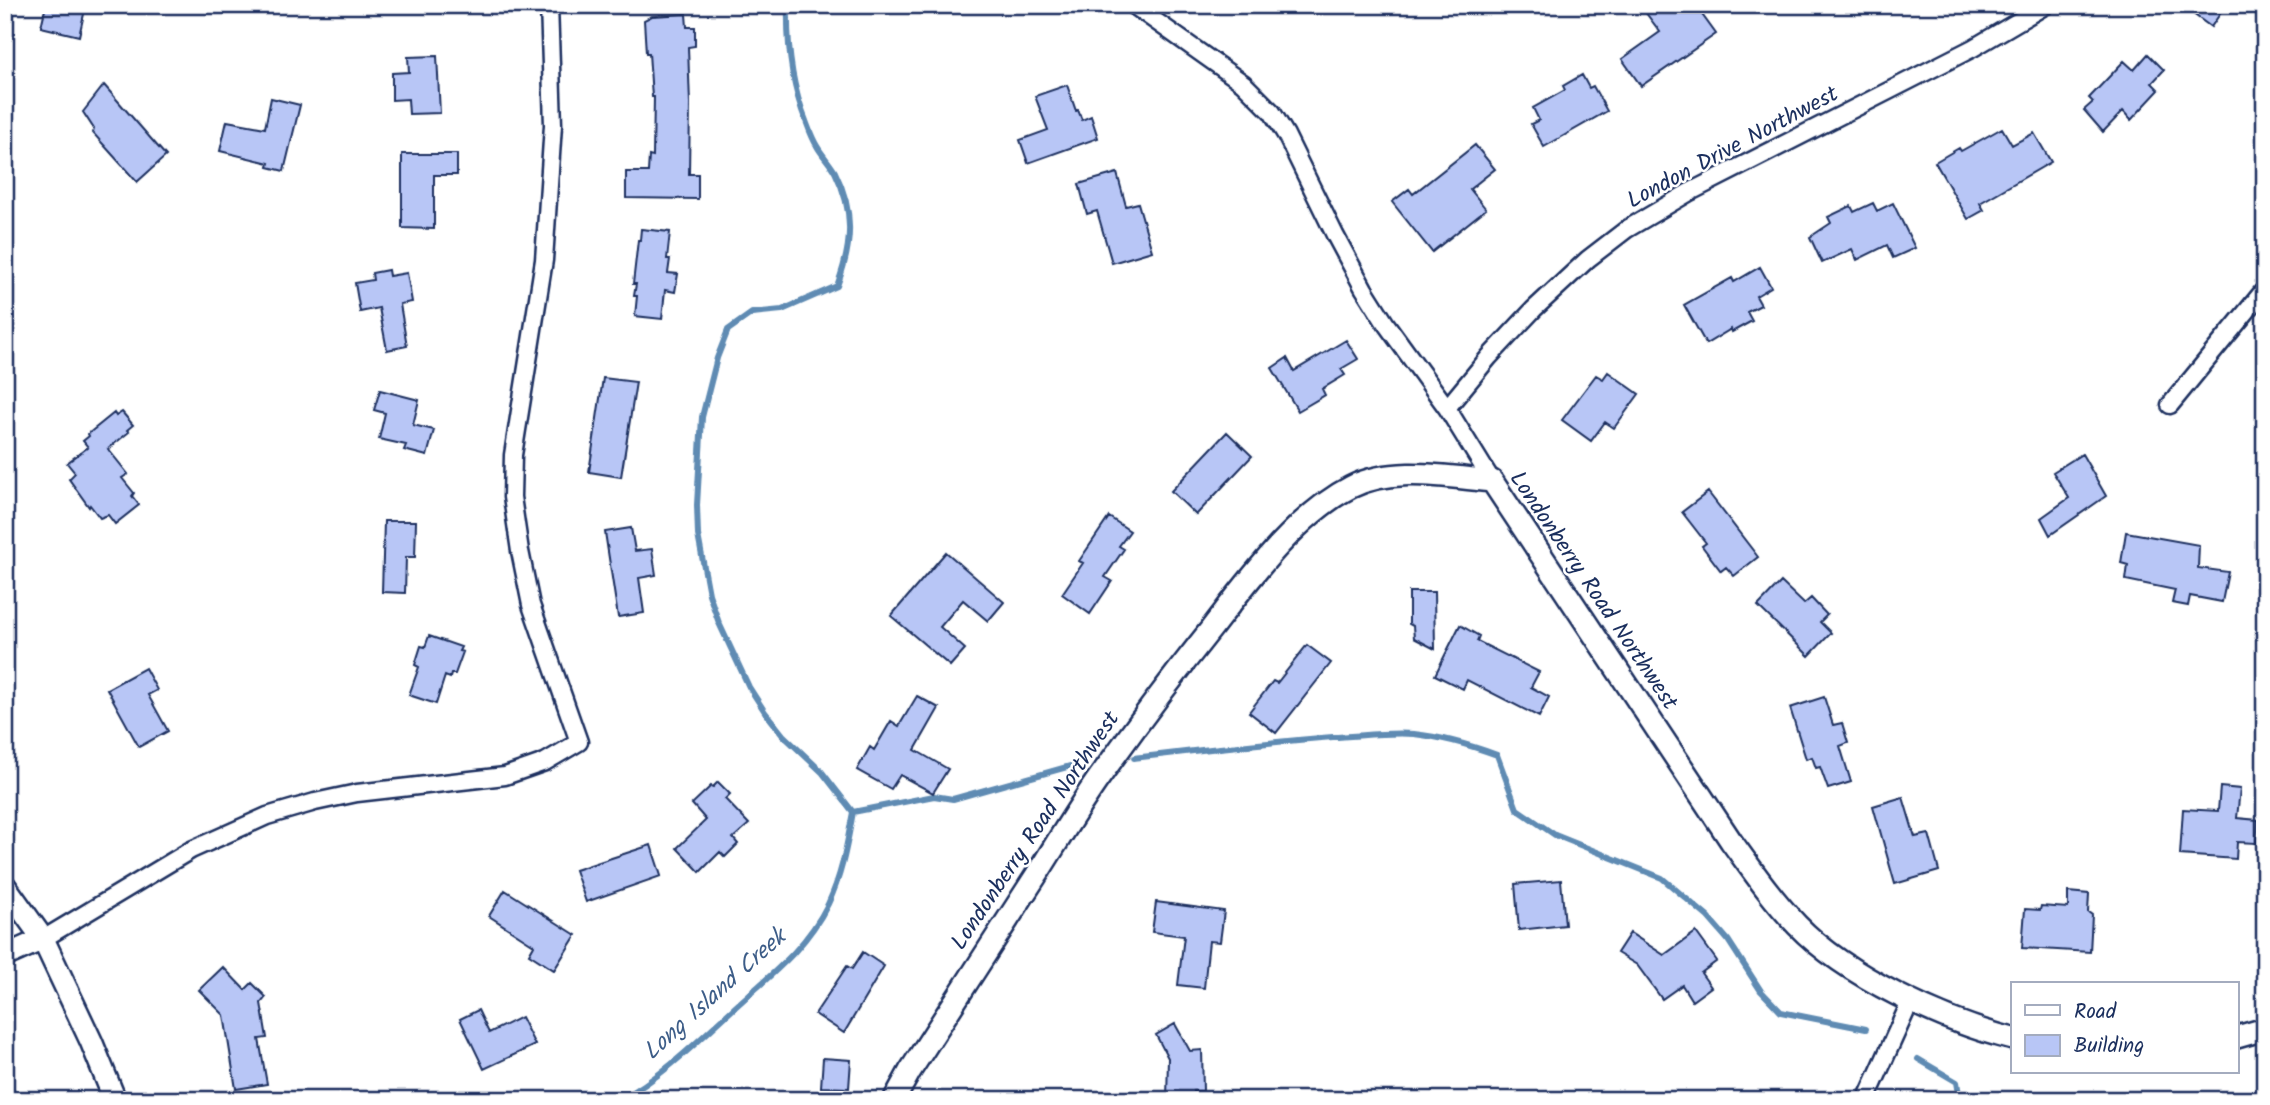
<svg xmlns="http://www.w3.org/2000/svg" width="2270" height="1105" viewBox="0 0 2270 1105" font-family="Kalam,sans-serif">
  <style>
    .lines { fill: none; stroke-linecap: round; stroke-linejoin: round }
    .stream { stroke: #5e8bb3; stroke-width: 6 }
    .building { fill: #b8c6f6; stroke: #1b2f5e; stroke-width: 2 }
    .minor-casing { stroke: #1b2f5e; stroke-width: 21 }
    .tertiary-casing { stroke: #1b2f5e; stroke-width: 26 }
    .minor { stroke: #fff; stroke-width: 16 }
    .tertiary { stroke: #fff; stroke-width: 21 }
    .labels { text-anchor: middle; dominant-baseline: central; stroke-width: 5; stroke-linejoin: round; paint-order: stroke }
    .street-label { font-size: 23px; fill: #1b2f5e; stroke: #fff }
    .water-label { font-size: 24px; font-style: italic; fill: #3d5d88; stroke: #fff }
  </style>
  <rect width="100%" height="100%" fill="#fff"/>
  <filter id="ink" filterUnits="userSpaceOnUse"><feTurbulence type="fractalNoise" baseFrequency=".0143" numOctaves="2"/><feDisplacementMap in="SourceGraphic" scale="14" xChannelSelector="R" yChannelSelector="G"/><feConvolveMatrix kernelMatrix="1 2 1 2 8 2 1 2 1" color-interpolation-filters="sRGB"/></filter>
  <g filter="url(#ink)">
    <g class="lines">
      <!-- stream -->
      <path class="stream" d="M1134 758C1201 750 1267 742 1333 737 1359 736 1388 732 1414 734 1443 737 1470 745 1497 755L1517 809 1555 835 1662 878 1708 917 1728 940 1761 991 1781 1012 1866 1029
        M853 812 934 796 953 799 1074 765
        M1918 1059 1957 1082 1960 1100
        M620 1100C663 1076 696 1043 732 1010 769 976 805 950 828 904 842 875 847 844 853 812L822 772 784 736 765 712 749 687 719 623 709 594 698 535 697 505 702 417 717 358 728 330 752 313 782 310 837 286C852 246 855 212 835 172 830 163 822 155 817 146 812 138 809 129 806 121 791 84 787 45 788 5"/>
    </g>
    <!-- building -->
    <path class="building" d="M46 5H86L79 36 41 27Z
      M1640 5H1695L1716 34 1641 86 1622 59 1660 32Z
      M2181 5H2226L2211 27Z
      M686 14 687 27H695V46L688 47 690 104 689 174H698V199L626 198V172H648L649 156 653 157 654 97H652L649 53H646L644 20 652 16Z
      M2148 54 2164 70 2152 83 2159 90 2131 120 2123 111 2103 132 2084 110 2093 102 2089 98 2124 61 2134 70Z
      M437 56 440 113 409 114 408 99 392 100V73L409 72 408 57Z
      M1582 75 1589 88 1593 86 1607 111 1544 147 1531 124 1539 120 1533 108 1565 90 1563 86Z
      M104 85 166 156 137 182 93 133 94 129 83 112Z
      M1067 85 1076 111 1078 110 1082 120 1091 116 1098 138 1028 163 1020 140 1048 130 1035 96Z
      M271 98 300 105 284 171 268 167 269 163 220 151 227 121 265 128Z
      M2002 128 2012 145 2034 133 2051 162 1980 203 1984 210 1968 219 1935 162 1959 148 1961 151Z
      M1475 145 1495 169 1470 189 1486 209 1432 252 1392 202 1409 189 1413 194Z
      M402 154H457V175H434V229L402 228Z
      M1117 173 1126 206 1138 203 1152 251 1112 263 1097 211 1087 214 1079 184Z
      M1873 203 1877 211 1893 203 1915 248 1893 258 1887 245 1857 260 1852 249 1822 263 1810 237 1831 223 1828 217 1851 206 1854 212Z
      M641 229 670 232 667 259H670L668 273 678 274 675 292 665 290 662 319 635 316 637 296H634L636 284H633L638 240H640Z
      M1760 267 1771 287 1756 296 1761 305 1747 312 1752 321 1732 332 1731 329 1706 344 1684 305 1732 278 1734 282Z
      M388 270 389 276 407 273 412 302 400 304 407 346 387 350 379 308 360 312 355 283 373 280 372 273Z
      M1346 340 1358 359 1341 369 1345 375 1322 389 1325 395 1298 411 1272 368 1287 358 1294 371Z
      M1608 372 1639 394 1614 428 1605 422 1591 441 1562 420 1596 375 1603 379Z
      M603 378 636 382 621 477 589 472Z
      M380 390 419 400 413 425 434 430 427 456 404 450 406 445 379 439 385 413 374 410Z
      M122 412 133 425 127 430 129 432 108 449 128 474 122 478 134 493 132 496 139 505 115 524 108 515 100 518 90 505 89 507 69 479 75 473 67 463 88 447 83 441 89 436 88 434 114 413 116 416Z
      M1227 432 1252 456 1196 515 1171 491Z
      M2082 454 2106 496 2050 535 2041 518 2069 498 2053 472Z
      M1708 492 1758 557 1734 576 1726 567 1721 571 1702 546 1706 543 1682 512Z
      M1109 517 1130 531 1119 546 1124 549 1105 577 1112 581 1090 614 1062 594 1083 563 1079 561Z
      M384 521H416L415 557H406L405 593 382 592Z
      M631 528 635 551 652 549 656 575 639 578 644 613 618 617 605 532Z
      M2126 532 2199 545 2198 568 2228 572 2222 602 2190 596 2188 606 2172 603 2175 590 2126 580 2128 565 2121 563Z
      M946 552 1004 602 988 621 963 600 940 627 965 649 950 666 891 616Z
      M1781 582 1804 604 1811 598 1827 615 1820 622 1831 633 1809 656 1758 606Z
      M1409 592H1434L1435 649 1414 638 1413 626 1409 624Z
      M1460 625 1479 636 1477 641 1539 672 1531 687 1549 697 1539 717 1467 680 1463 689 1435 675Z
      M429 636 461 647 459 651 463 652 455 674H451L450 678 445 676 436 704 409 695 419 667 415 665 421 646 425 647Z
      M1307 645 1331 663 1276 733 1249 712 1273 681 1277 683Z
      M145 668 157 690 148 695 168 731 139 747 107 689Z
      M917 696 939 708 915 750 948 769 933 793 900 775 891 789 857 770 870 747 874 750 891 721 899 726Z
      M1824 697 1833 725 1842 723 1848 743 1840 746 1851 782 1828 789 1820 767 1816 768 1812 757 1806 759 1790 708Z
      M718 782 730 794 725 799 749 824 733 838 738 844 725 857 720 852 700 872 677 848 706 820 692 804 711 786 713 787Z
      M2220 787 2240 789 2237 818 2258 820 2256 843 2237 842 2236 859 2180 855 2183 809 2218 811Z
      M1903 797 1915 837 1929 834 1939 871 1895 884 1873 806Z
      M651 845 661 876 586 902 575 870Z
      M1561 880 1565 925 1519 930 1515 884Z
      M505 890 576 935 554 970 529 954 534 945 489 916Z
      M2068 892 2089 894 2088 912 2092 915 2090 952 2022 948 2025 909 2040 910 2041 906 2068 908Z
      M1156 902 1224 911 1220 942 1209 941 1204 988 1178 985 1184 936 1152 932Z
      M1696 932 1717 961 1701 973 1711 987 1692 1001 1682 985 1662 999 1637 965 1617 953 1630 933 1664 955Z
      M863 952 884 966 844 1033 815 1014 847 966 852 969Z
      M223 967 245 990 252 983 266 997 261 1003 267 1038 259 1039 267 1084 236 1089 224 1015 199 990Z
      M478 1010 489 1033 521 1017 535 1045 484 1069 460 1019Z
      M1175 1024 1190 1051 1202 1050 1203 1091H1194V1100L1167 1099 1168 1058 1156 1035Z
      M823 1058 851 1060 849 1088 821 1087Z"/>
    <g class="lines">
      <!-- minor casing -->
      <g class="minor-casing">
        <path id="minor" d="M1133 5 1243 83 1272 112 1286 135 1335 235 1364 289 1386 324 1447 408 1492 481
          M2170 405 2265 289
          M1447 408 1489 357 1534 309 1588 259 1627 229 1688 193 1973 48 2046 5
          M43 939 191 850 267 816 315 802 357 793 505 776 545 762 579 742 531 605 520 551 512 497 513 455 544 260 553 125 549 5
          M1866 1100 1911 1000"/>
      </g>
      <!-- tertiary casing -->
      <g class="tertiary-casing">
        <path id="tertiary" d="M5 886 43 939 91 1041 115 1100
          M5 956 43 939
          M2237 1037 2265 1029
          M894 1100 910 1071C953 1004 996 938 1039 871 1058 841 1076 811 1096 782 1133 730 1171 679 1211 629 1248 581 1296 515 1351 487 1394 466 1446 477 1492 481L1731 841C1752 870 1772 899 1797 925 1846 976 1944 1022 2013 1039"/>
      </g>
      <!-- minor -->
      <use href="#minor" class="minor"/>
      <!-- tertiary -->
      <use href="#tertiary" class="tertiary"/>
    </g>
  </g>
  <g class="labels">
    <!-- street labels -->
    <g class="street-label">
      <text transform="translate(1733 148) rotate(-28)">London Drive Northwest</text>
      <text transform="translate(1593 591) rotate(56)">Londonberry Road Northwest</text>
      <text transform="translate(1036 831) rotate(-56)">Londonberry Road Northwest</text>
    </g>
    <!-- water labels -->
    <g class="water-label">
      <text transform="translate(715 995) rotate(-42)">Long Island Creek</text>
    </g>
  </g>
  <!-- margin -->
  <rect width="2270" height="1105" fill="none" stroke="#fff" stroke-width="28"/>
  <rect x="14" y="14" width="2242" height="1077" fill="none" stroke="#1b2f5e" stroke-width="2.5" filter="url(#ink)"/>
  <!-- legend -->
  <rect x="2011" y="982" width="228" height="91" fill="#ffffff" stroke="#a4acbf" stroke-width="2"/>
  <rect x="2025" y="1005" width="35" height="10" fill="#ffffff" stroke="#a4acbf" stroke-width="2"/>
  <text x="2074" y="1018" font-size="21" fill="#1b2f5e">Road</text>
  <rect x="2025" y="1035" width="35" height="21" fill="#b8c6f6" stroke="#a4acbf" stroke-width="2"/>
  <text x="2074" y="1052" font-size="21" fill="#1b2f5e">Building</text>
</svg>
